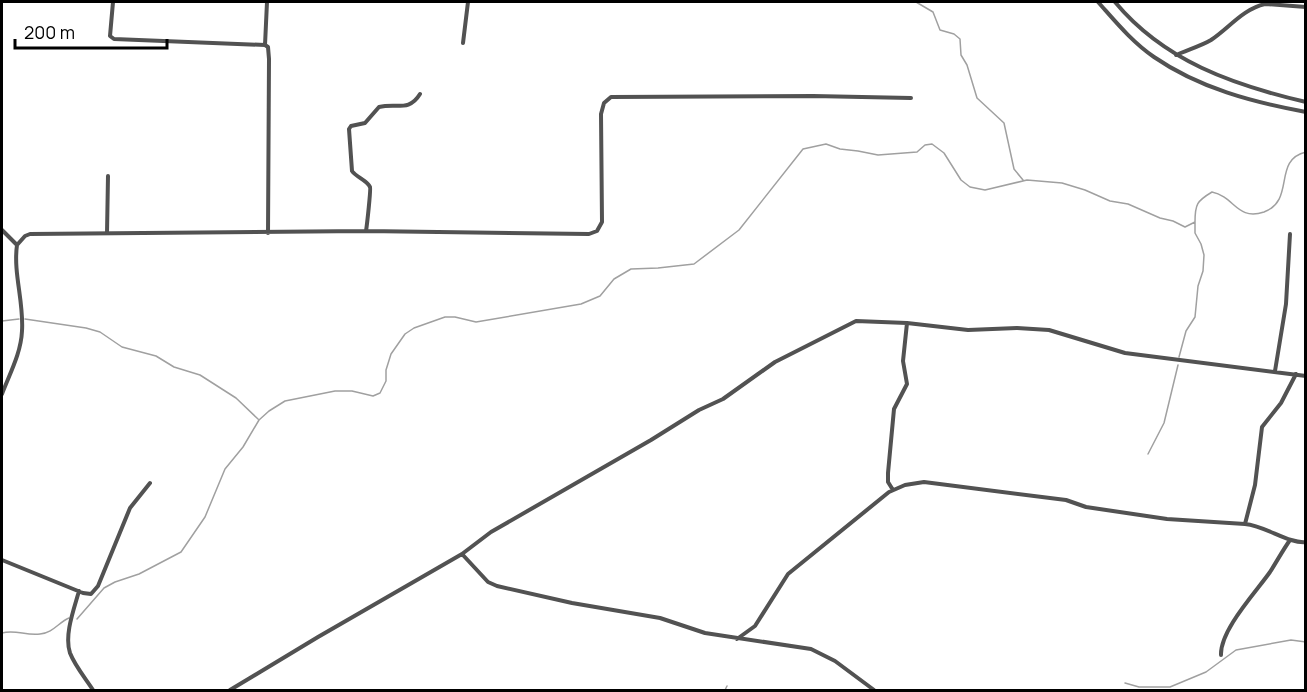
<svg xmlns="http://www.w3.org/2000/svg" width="1307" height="692" viewBox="0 0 1307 692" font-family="Manrope,sans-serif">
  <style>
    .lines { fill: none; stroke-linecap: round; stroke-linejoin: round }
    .stream { stroke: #a0a0a0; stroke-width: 1.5 }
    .minor { stroke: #525252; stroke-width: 4 }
  </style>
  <rect width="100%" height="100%" fill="#fff"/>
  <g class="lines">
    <!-- stream -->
    <path class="stream" d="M916 2 933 12 940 30 954 34 960 39 961 55 967 65 977 98 1004 123 1014 169 1023 180
      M25 319 86 328 100 332 122 347 156 356 174 367 200 375 236 398 258 419
      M2 321 19 319
      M1179 357 1186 331 1195 317 1198 286 1203 271 1204 255 1201 244 1195 233V222
      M1148 454 1164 423 1178 365
      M77 619 104 588 115 582 139 574 181 552 205 517 225 469 243 447 259 420 269 411 285 401 335 391H352L373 396 380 393 386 381V370L391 354 405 334 414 328 445 317H455L476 322 581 304 600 296 614 279 631 269 658 268 694 264 739 230 803 149 826 144 840 149 858 151 878 155 917 152 925 145 932 144 944 153 961 180 970 187 985 190 1027 180 1062 183 1085 190 1110 201 1128 204 1160 218 1173 221 1185 227 1195 222C1195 204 1197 201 1212 192 1235 197 1237 221 1264 212 1296 200 1272 160 1306 152
      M2 633C15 629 26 636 40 634 53 633 59 622 69 618
      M1125 683 1139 687H1170L1206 672 1236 650 1291 640 1306 642
      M725 690 727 686"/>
    <!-- minor -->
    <path class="minor" d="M113 2 110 36 114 39 265 45
      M267 2 265 45 268 47 269 59 268 233
      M1098 2C1115 21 1132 42 1154 57 1199 88 1252 102 1306 112
      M1115 2C1164 61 1233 85 1306 102
      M463 43 468 2
      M1176 55C1187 50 1201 46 1211 40 1229 28 1243 9 1265 4L1306 7
      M2 230 17 245
      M366 231C367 225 371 189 370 187 368 181 356 177 352 171L349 129 351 126 365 123 379 107C397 103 409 112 420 94
      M107 233 108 176
      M1275 371 1286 304 1290 234
      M2 394C10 373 21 353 22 331 24 302 13 273 17 245L25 236 30 234 366 231 589 234 597 231 602 222 601 114 604 103 611 97 813 96 911 98
      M893 490 888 482V473L894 409 907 384 903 361 907 323
      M1245 524C1266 526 1289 544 1306 542
      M462 554 488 582 497 586 572 603 660 618 705 633 811 649 835 661 874 690
      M2 560 83 593 91 594 98 586 130 508 150 483
      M79 591C74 609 64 635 70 653 75 666 86 679 93 690
      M737 639 755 626 788 574 889 492 905 485 924 482 1066 500 1086 507 1167 519 1245 524 1255 485 1262 427 1281 403 1296 374
      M1221 655C1220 630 1256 592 1270 572 1277 561 1283 550 1290 540
      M230 690 318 637 462 554 491 532 651 440 699 410 723 399 775 362 856 321 907 323 968 330 1017 328 1049 330 1125 353 1306 376"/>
  </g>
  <!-- border -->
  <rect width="1307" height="692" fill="none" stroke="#000000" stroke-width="6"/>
  <!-- scale -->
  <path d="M15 39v9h152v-9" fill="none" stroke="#000000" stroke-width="3"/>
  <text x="24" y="39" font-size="18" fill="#000000" stroke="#ffffff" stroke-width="4.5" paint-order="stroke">200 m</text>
</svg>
